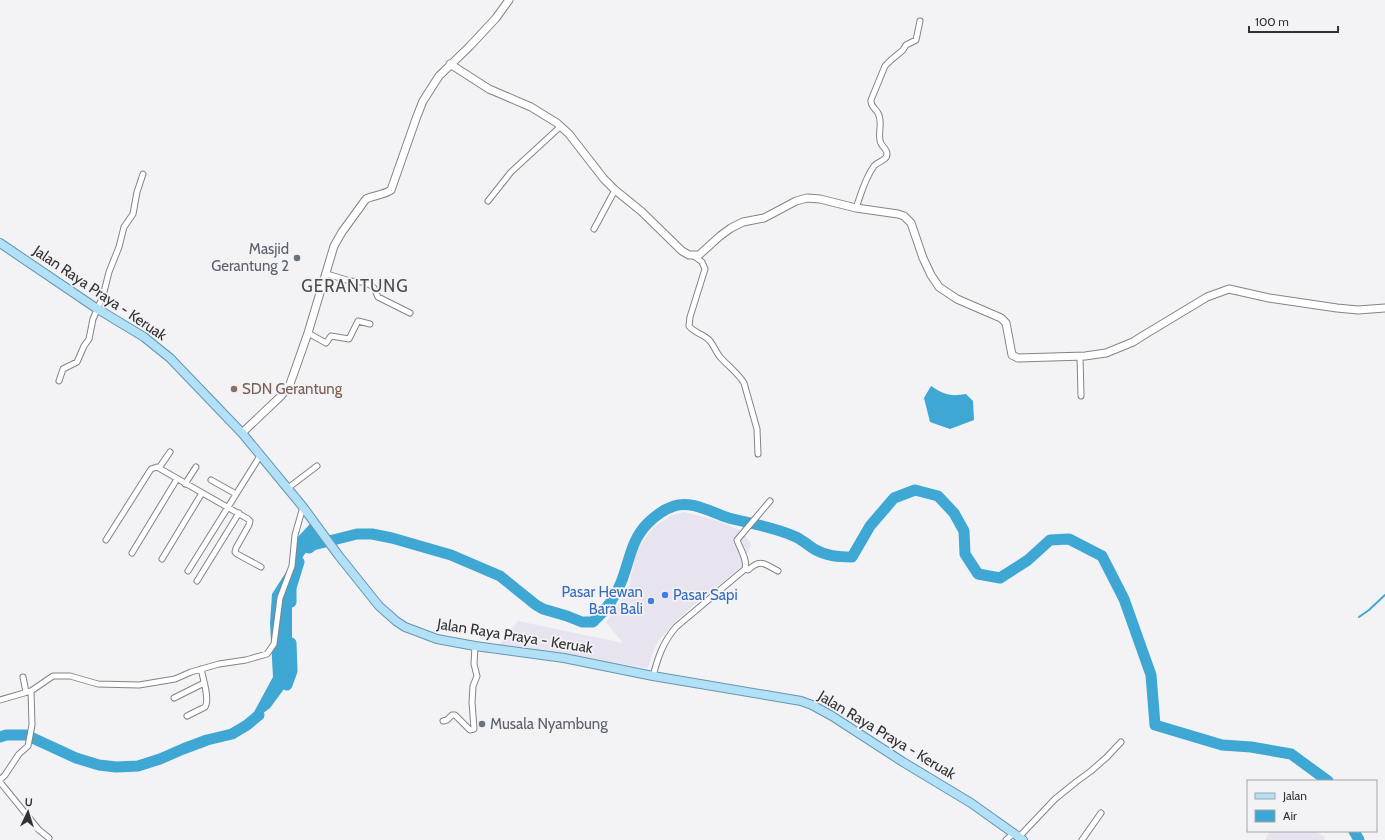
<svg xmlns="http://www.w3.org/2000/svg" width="1385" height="840" viewBox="0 0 1385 840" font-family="Cabin,sans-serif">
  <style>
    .built { fill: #e7e4ef }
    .water { fill: #3ea7d3 }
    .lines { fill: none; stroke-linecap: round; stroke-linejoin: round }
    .stream { stroke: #3ea7d3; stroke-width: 2 }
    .river { stroke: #3ea7d3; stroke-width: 11 }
    .street-casing { stroke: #848487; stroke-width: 7 }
    .secondary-casing { stroke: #848487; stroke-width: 9 }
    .primary-casing { stroke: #6496ae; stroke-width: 10 }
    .street { stroke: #fff; stroke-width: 5 }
    .secondary { stroke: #fff; stroke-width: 7 }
    .primary { stroke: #b2e0f6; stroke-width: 8 }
    .worship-dot { fill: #6b7280; stroke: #f3f2f5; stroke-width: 1.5 }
    .education-dot { fill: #8d6e63; stroke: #f3f2f5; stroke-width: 1.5 }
    .shop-dot { fill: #3f7fe0; stroke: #f3f2f5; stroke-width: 1.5 }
    .labels { text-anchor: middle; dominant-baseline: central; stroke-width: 3.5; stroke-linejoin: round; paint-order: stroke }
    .worship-label { font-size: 15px; fill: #5b616d; stroke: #f3f2f5; text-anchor: end }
    .street-label { font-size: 15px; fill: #323233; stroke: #f3f2f5 }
    .education-label { font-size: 15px; fill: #785e54; stroke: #f3f2f5; text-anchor: start }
    .shop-label { font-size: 15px; fill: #366cbe; stroke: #f3f2f5; text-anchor: end }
    .quarter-label { font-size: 17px; letter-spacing: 1px; fill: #4c4c4e; stroke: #f3f2f5 }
  </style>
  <rect width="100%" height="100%" fill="#f3f2f5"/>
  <!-- built -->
  <path class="built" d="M684 512 715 520 742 531 751 544 742 566 688 610 677 620 658 641 653 652 648 668 499 645 518 621 623 643 606 622 629 589 636 551 654 527 670 516Z
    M1270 831H1314L1325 837 1324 840H1265Z"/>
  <!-- water -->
  <path class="water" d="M931 386C943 394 950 397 966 394L973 401 974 420 950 429 930 422 924 398Z
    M310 524 324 542C320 544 315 545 312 547 300 555 295 574 292 587V673L287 685 270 708 247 725 273 677 270 623 272 594 295 558 294 541Z"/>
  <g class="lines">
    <!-- stream -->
    <path class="stream" d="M1359 617 1369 610 1385 595"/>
    <!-- river -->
    <path class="river" d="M309 548 313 545 357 534H372L392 538 451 555 500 576 536 605 543 609 567 616 582 622H593C606 610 616 597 622 580 630 559 631 540 648 523 655 516 665 509 674 506 692 500 712 513 729 518 752 524 775 527 796 537 802 540 808 545 814 549 826 556 838 557 852 557L870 526 894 498 915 490 938 496 954 513 964 531 965 554 978 574 1000 578 1028 560 1050 540 1069 539 1102 556 1124 599 1151 675 1155 725 1222 745 1251 747 1291 754 1328 781
      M291 602V588L299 562
      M287 685 292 671 291 643
      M0 737 6 735H26L76 758 99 765 116 767 138 766 160 759 183 749 207 740 232 734 247 725 259 715
      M1354 831 1359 840"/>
    <!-- street casing -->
    <g class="street-casing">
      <path id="street" d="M488 201 511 172 561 126
        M856 208C861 194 865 178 874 166 878 161 887 161 887 154 887 148 880 146 880 140 878 131 883 122 878 113 875 108 870 106 871 100L885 66 891 60 903 50 906 45 916 40 920 21
        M594 229 615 190
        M694 256 702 262 705 269 690 317 689 326C694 333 704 334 710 341 714 346 716 352 720 357 728 366 738 373 744 383L757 429 758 454
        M327 274 350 281 362 282 370 285 374 288 378 297 410 313
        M308 333 326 343 331 336 349 339 358 321 370 324
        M1080 356 1081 396
        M59 381 63 369 77 362 84 346 89 339 93 319 103 296 109 272 119 247 124 227 133 214 137 192 143 174
        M159 468 170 452
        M211 480 236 494
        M185 484 196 467
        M288 488 317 466
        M106 540 151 469 157 467 248 519 250 521 249 525 236 548 235 552 237 554 261 567
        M132 553 177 479
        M162 559 202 493
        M745 569 748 570C761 558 764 564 778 571
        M188 571 260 456
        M197 581 239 513
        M653 676C658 657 663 642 676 627L745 569C748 560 740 549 737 540L770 501
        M23 677 26 692
        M174 698 204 683
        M0 700 31 691
        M187 716 205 707C210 700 203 678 201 669
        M443 721 447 720 452 715H455L470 730 474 729 472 702 473 686 477 676 474 664 475 646
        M0 780 5 775 19 754 28 746 32 725 31 691 53 676H70L98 684 139 685 175 679 191 672 219 664 246 660 267 654 274 644 280 598 292 566 295 535 303 507
        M0 782 39 830 49 838
        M1019 837 1055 799 1076 782 1091 771 1107 757 1121 742
        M1006 840 1014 833
        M1082 840 1101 813"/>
    </g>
    <!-- secondary casing -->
    <g class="secondary-casing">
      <path id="secondary" d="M450 64 489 89 531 107 557 123 569 134 604 179 615 190 641 211 682 251 689 255H699L720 236 731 228 743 222 764 218 796 201 807 198 820 199 856 208 898 214 904 216 911 223 923 258 931 275 939 287 957 299 1001 318 1006 323 1012 355 1018 358 1085 356 1106 353 1133 342 1144 335 1207 297 1229 289 1269 298 1337 308 1358 310 1385 308
        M242 433 281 396 290 384 308 333 334 246 342 232 366 199C374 195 384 195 391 190L417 116 423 101 439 76 470 46 496 18 509 0"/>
    </g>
    <!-- primary casing -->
    <g class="primary-casing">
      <path id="primary" d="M0 243 96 308 144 337 170 358 242 433 303 507 339 556 379 606 396 621 405 627 437 639 475 646 564 658 653 676 801 701 812 705 832 716 903 762 971 803 1023 840"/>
    </g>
    <!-- street -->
    <use href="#street" class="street"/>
    <!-- secondary -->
    <use href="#secondary" class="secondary"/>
    <!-- primary -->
    <use href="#primary" class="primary"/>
  </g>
  <!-- markers -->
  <g class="worship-dot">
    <circle cx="297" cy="258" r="4"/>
    <circle cx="482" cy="724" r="4"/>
  </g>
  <circle class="education-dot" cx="234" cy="389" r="4"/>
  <g class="shop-dot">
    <circle cx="665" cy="595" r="4"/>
    <circle cx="651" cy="601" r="4"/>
  </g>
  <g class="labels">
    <!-- worship labels -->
    <g class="worship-label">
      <text x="289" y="249">Masjid<tspan x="289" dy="17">Gerantung 2</tspan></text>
      <text x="490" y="724" text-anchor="start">Musala Nyambung</text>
    </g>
    <!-- street labels -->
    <g class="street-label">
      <text transform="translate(100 293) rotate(34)">Jalan Raya Praya - Keruak</text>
      <text transform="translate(515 636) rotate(9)">Jalan Raya Praya - Keruak</text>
      <text transform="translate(887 735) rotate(31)">Jalan Raya Praya - Keruak</text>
    </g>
    <!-- education labels -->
    <g class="education-label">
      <text x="242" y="389">SDN Gerantung</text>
    </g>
    <!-- shop labels -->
    <g class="shop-label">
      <text x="643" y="592">Pasar Hewan<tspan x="643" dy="17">Bara Bali</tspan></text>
      <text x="673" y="595" text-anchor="start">Pasar Sapi</text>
    </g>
    <!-- quarter labels -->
    <g class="quarter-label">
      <text x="355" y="286">GERANTUNG</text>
    </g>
  </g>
  <!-- legend -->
  <rect x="1247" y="780" width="130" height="52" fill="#f3f2f5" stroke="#a6a5a7"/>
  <rect x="1255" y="793" width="20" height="6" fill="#b2e0f6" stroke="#a6a5a7"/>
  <text x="1283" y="800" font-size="12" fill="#323233">Jalan</text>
  <rect x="1255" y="810" width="20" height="12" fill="#3ea7d3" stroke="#a6a5a7"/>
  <text x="1283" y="820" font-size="12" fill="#323233">Air</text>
  <!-- north arrow -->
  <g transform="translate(28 812) rotate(4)" stroke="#f3f2f5" stroke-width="3" paint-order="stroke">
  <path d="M0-3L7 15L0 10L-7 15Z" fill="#323233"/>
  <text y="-6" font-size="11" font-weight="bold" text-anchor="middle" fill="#323233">U</text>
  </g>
  <!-- scale -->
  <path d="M1249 26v6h89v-6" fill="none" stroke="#323233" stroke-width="2"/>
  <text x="1255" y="26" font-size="12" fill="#323233" stroke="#f3f2f5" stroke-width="3" paint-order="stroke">100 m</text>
</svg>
